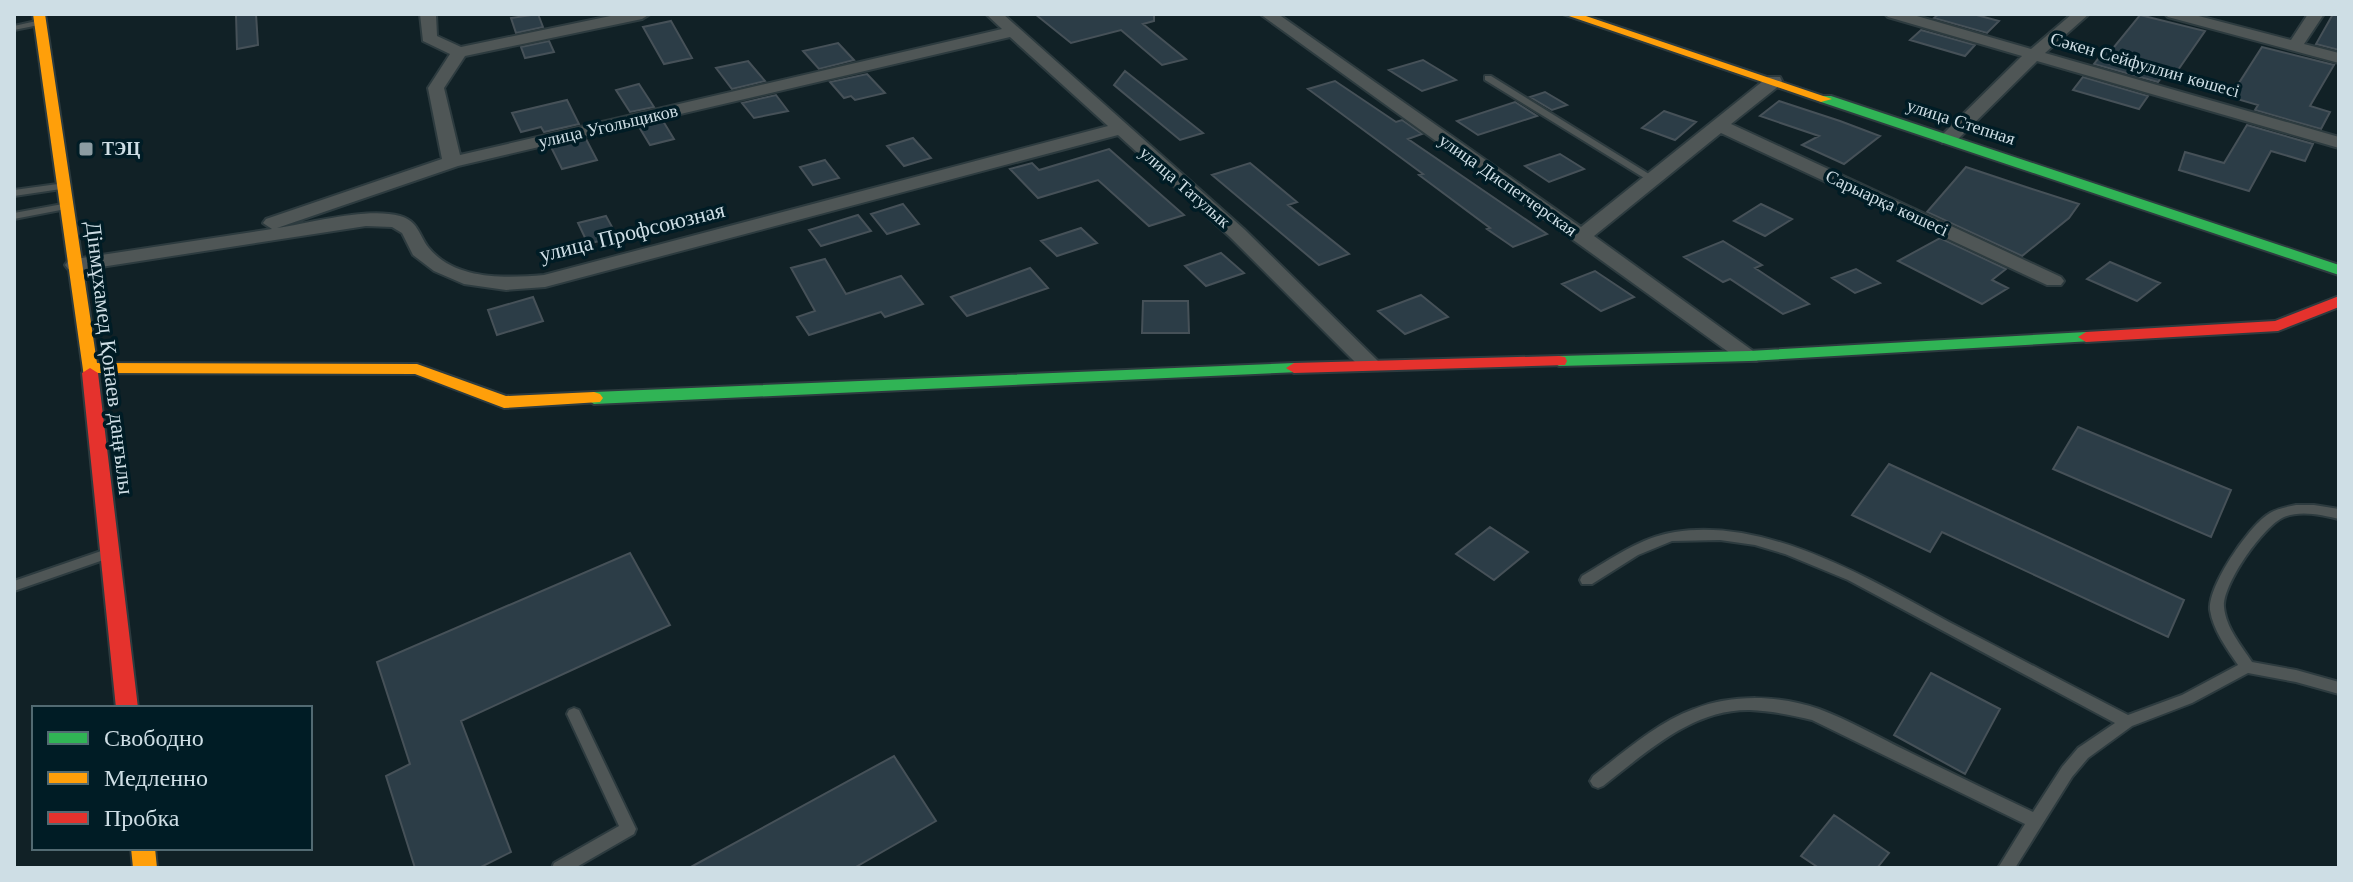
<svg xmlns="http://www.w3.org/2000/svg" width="2353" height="882" viewBox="0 0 2353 882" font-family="'Libre Baskerville',serif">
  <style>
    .building { fill: #2c3d47; stroke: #465158; stroke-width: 2 }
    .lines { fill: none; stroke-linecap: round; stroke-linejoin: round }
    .lane-casing { stroke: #2d3b3f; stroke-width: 4 }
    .street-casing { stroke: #2d3b3f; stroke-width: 4 }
    .fast-casing { stroke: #2d3b3f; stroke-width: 4 }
    .slow-casing { stroke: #2d3b3f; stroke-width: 4 }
    .jam-casing { stroke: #2d3b3f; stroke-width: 4 }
    .lane { fill: #4f5656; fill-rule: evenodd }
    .street { fill: #4f5656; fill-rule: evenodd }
    .fast { fill: #30b455; fill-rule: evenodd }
    .slow { fill: #ff9f0a; fill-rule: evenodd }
    .jam { fill: #e5322d; fill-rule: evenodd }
    .poi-dot { fill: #8c9ca2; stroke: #001c25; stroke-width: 3 }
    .labels { text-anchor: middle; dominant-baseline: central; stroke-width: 7; stroke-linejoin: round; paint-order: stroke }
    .far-street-label { font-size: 18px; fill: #cedee5; stroke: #001c25 }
    .far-poi-label { font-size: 18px; font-weight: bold; fill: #cedee5; stroke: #001c25; text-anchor: start }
    .street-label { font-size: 22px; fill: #cedee5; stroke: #001c25 }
  </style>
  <rect width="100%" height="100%" fill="#112126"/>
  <!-- building -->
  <path class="building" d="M236 14H256L258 45 237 49Z
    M538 14 543 27 516 33 511 18Z
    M1035 14H1154V21L1143 24 1186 59 1162 65 1121 30 1071 43Z
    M1939 14H1973L1999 21 1987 33 1934 18Z
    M2333 14H2339V50L2316 44Z
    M2140 15 2205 31 2171 80 2162 77 2158 82 2094 64 2105 50 2110 52Z
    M671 21 692 58 664 64 643 27Z
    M1921 30 1975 45 1965 56 1910 40Z
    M549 41 554 52 525 58 521 47Z
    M838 43 854 60 819 69 803 51Z
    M2262 47 2334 65 2310 106 2330 112 2321 129 2255 110 2258 105 2230 97Z
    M1423 60 1456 80 1422 91 1389 70Z
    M748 61 765 81 732 89 716 68Z
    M1125 71 1203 133 1180 140 1114 85Z
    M867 74 885 93 855 100 851 96 844 98 830 82Z
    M2083 77 2148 96 2139 109 2073 90Z
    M1335 81 1396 122 1402 120 1422 134 1408 139 1547 234 1513 247 1487 229 1490 228 1419 175 1423 174 1308 89Z
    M639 84 654 107 630 112 616 90Z
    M1545 92 1567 105 1552 110 1530 97Z
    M776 95 788 111 754 118 742 103Z
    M567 100 579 124 544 132 541 127 521 132 512 113Z
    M1779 101 1840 121 1880 136 1844 164 1802 145 1819 136 1760 116Z
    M1515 102 1537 116 1478 135 1457 121Z
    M1664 111 1696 122 1675 140 1642 128Z
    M663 121 674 139 650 145 639 127Z
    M2247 125 2313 144 2305 161 2271 151 2249 191 2179 170 2185 152 2224 163Z
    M913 138 931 158 904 166 887 146Z
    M586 139 597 160 562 169 551 147Z
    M1109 149 1184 215 1149 226 1098 180 1038 198 1010 169 1032 163 1039 170Z
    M1560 154 1584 169 1549 182 1525 166Z
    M825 160 839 178 813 185 800 167Z
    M1250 163 1297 202 1288 205 1349 254 1319 265 1212 175Z
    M1966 167 2032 189 2079 204 2069 218 2022 256 1927 212Z
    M903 204 919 224 887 234 871 214Z
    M1761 204 1792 219 1765 236 1734 221Z
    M858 215 871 231 821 246 809 230Z
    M606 216 617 236 588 244 578 223Z
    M1081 228 1097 243 1057 256 1041 241Z
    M1940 238 2006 269 1992 280 2008 288 1982 304 1898 261Z
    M1723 241 1762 265 1755 268 1809 304 1783 314 1730 279 1723 282 1684 257Z
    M1221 253 1244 273 1206 286 1185 266Z
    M825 259 846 294 901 276 923 304 885 317 881 312 809 335 797 317 815 311 791 268Z
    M2110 262 2160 283 2137 301 2087 279Z
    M1030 268 1048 288 967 316 951 297Z
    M1856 269 1880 283 1855 293 1832 278Z
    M1595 271 1634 297 1601 311 1562 284Z
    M1421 295 1448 317 1405 334 1378 311Z
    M533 297 543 321 497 335 488 310Z
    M1143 301H1188L1189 333H1142Z
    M2078 427 2231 490 2211 537 2053 469Z
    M1889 464 2184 600 2168 637 1942 532 1930 552 1852 515Z
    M1490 527 1528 552 1494 580 1456 554Z
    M630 553 670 625 461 721 511 852 479 868H415L386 776 410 764 377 662Z
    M1931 673 2000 709 1965 774 1894 735Z
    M894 756 936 821 854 868H689Z
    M1834 815 1889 853 1877 868H1819L1801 856Z"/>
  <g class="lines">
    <!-- lane casing -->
    <g class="lane-casing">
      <path id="lane" d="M41 20 45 22 44 24 14 30V26Z
        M1485 76H1491L1657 179 1655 181H1649L1485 80Z
        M65 183 68 184V188L14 196V190Z
        M68 203 71 204V208L14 219V213Z
        M2296 505H2314L2339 509V519C2322 515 2301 510 2284 517 2263 526 2222 585 2224 607 2226 628 2241 645 2252 662L2296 670 2339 682V694L2296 682 2248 673 2192 703 2132 726 2088 758 2072 777 2015 868H1998L2025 824 1812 720C1792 715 1772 711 1750 710 1692 709 1647 752 1603 786L1598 788 1593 786 1590 781 1593 776C1624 752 1656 723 1694 709 1732 694 1780 695 1819 709 1849 720 1878 737 1907 751 1949 772 1991 792 2033 812L2062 767 2078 748 2115 723 1848 580 1785 554 1755 545 1720 540 1672 541 1638 555 1592 584H1582L1580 580 1582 576C1611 559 1641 537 1675 532 1768 517 1871 580 1949 622 2009 653 2068 684 2128 715L2182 695 2238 665C2227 649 2213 630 2210 610 2208 586 2247 529 2267 515 2275 509 2286 507 2296 505Z
        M107 549 112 551 114 554 112 557 14 591V581Z
        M574 708 579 710 636 829 634 834 575 868H552L554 863 619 826 567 714 569 710Z"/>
    </g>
    <!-- street casing -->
    <g class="street-casing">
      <path id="street" d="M420 14H436L437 36 461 47 620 14H650L642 19 465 56 444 88 460 155 1002 29 986 14H1003L1244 229 1382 365 1379 370H1363L1230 237 1118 135 545 287 506 290 464 284 434 271 413 255 402 233 392 227 366 226 75 271 68 269 65 265 68 261 75 259 272 229 263 223 266 219 442 159 428 88 450 54 423 41ZM1010 37 1108 126 544 275C507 278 455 281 428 247 419 235 418 221 400 216 367 207 312 223 277 228L458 166Z
        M1260 14H1278L1581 227 1768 77H1780L1782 81 1780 85 1731 124 2061 277 2064 281 2061 285H2047L1721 133 1594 236 1760 356 1757 361H1741Z
        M1885 14H1910L2031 49 2072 14H2089L2045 53 2339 137V148L2037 61 1954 143H1942L1939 139 1942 135 2022 56 1888 17Z
        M2165 14H2191L2291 40 2308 14H2324L2304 44 2339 53V63L2168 17Z"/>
    </g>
    <!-- fast casing -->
    <g class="fast-casing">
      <path id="fast" d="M1821 96H1831L2339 265V275L1821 102Z
        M2086 332 2094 337 2092 341 1749 361 1559 366 1551 361 1559 356 1749 351Z
        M1294 363 1302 368 1300 372 594 404 585 398 594 392Z"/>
    </g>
    <!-- slow casing -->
    <g class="slow-casing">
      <path id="slow" d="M33 14H45L97 363 417 364 506 396 594 392 600 394 603 398 600 402 504 408 415 374 98 373 90 378 84 377Z
        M1563 14H1580L1832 99 1821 102Z
        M131 848H155L157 868H133Z"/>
    </g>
    <!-- jam casing -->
    <g class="jam-casing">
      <path id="jam" d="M2339 296V307L2278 331 2086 342 2078 337 2086 332 2275 321Z
        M1559 356 1565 357 1567 361 1565 365 1294 373 1286 368 1294 363Z
        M90 368 98 373 138 708H116L82 373Z"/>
    </g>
    <!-- lane -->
    <use href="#lane" class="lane"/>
    <!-- street -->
    <use href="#street" class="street"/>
    <!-- fast -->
    <use href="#fast" class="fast"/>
    <!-- slow -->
    <use href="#slow" class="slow"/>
    <!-- jam -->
    <use href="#jam" class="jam"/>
  </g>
  <!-- markers -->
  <rect class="poi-dot" x="78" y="141" width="16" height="16" rx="4"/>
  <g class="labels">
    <!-- far-street labels -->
    <g class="far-street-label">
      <text transform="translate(2145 65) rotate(16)">Сәкен Сейфуллин көшесі</text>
      <text transform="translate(1961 122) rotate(18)">улица Степная</text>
      <text transform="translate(608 126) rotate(-13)">улица Угольщиков</text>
      <text transform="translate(1508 185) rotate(35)">улица Диспетчерская</text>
      <text transform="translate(1185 187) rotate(41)">улица Татулык</text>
      <text transform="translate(1887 203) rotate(25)">Сарыарқа көшесі</text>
    </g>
    <!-- far-poi labels -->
    <g class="far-poi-label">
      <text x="102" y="149">ТЭЦ</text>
    </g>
    <!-- street labels -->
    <g class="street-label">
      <text transform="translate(632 232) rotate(-14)">улица Профсоюзная</text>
      <text transform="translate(110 358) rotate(83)">Дінмұхамед Қонаев даңғылы</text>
    </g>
  </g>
  <!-- border -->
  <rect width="2353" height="882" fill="none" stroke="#cedee5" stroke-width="32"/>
  <!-- legend -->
  <rect x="32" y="706" width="280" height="144" fill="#001c25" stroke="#526a72" stroke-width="2"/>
  <rect x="48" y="732" width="40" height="12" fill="#30b455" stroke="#526a72" stroke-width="2"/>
  <text x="104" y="746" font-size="24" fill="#cedee5">Свободно</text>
  <rect x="48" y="772" width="40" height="12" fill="#ff9f0a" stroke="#526a72" stroke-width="2"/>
  <text x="104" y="786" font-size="24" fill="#cedee5">Медленно</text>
  <rect x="48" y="812" width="40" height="12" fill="#e5322d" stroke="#526a72" stroke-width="2"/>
  <text x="104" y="826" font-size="24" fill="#cedee5">Пробка</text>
</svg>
